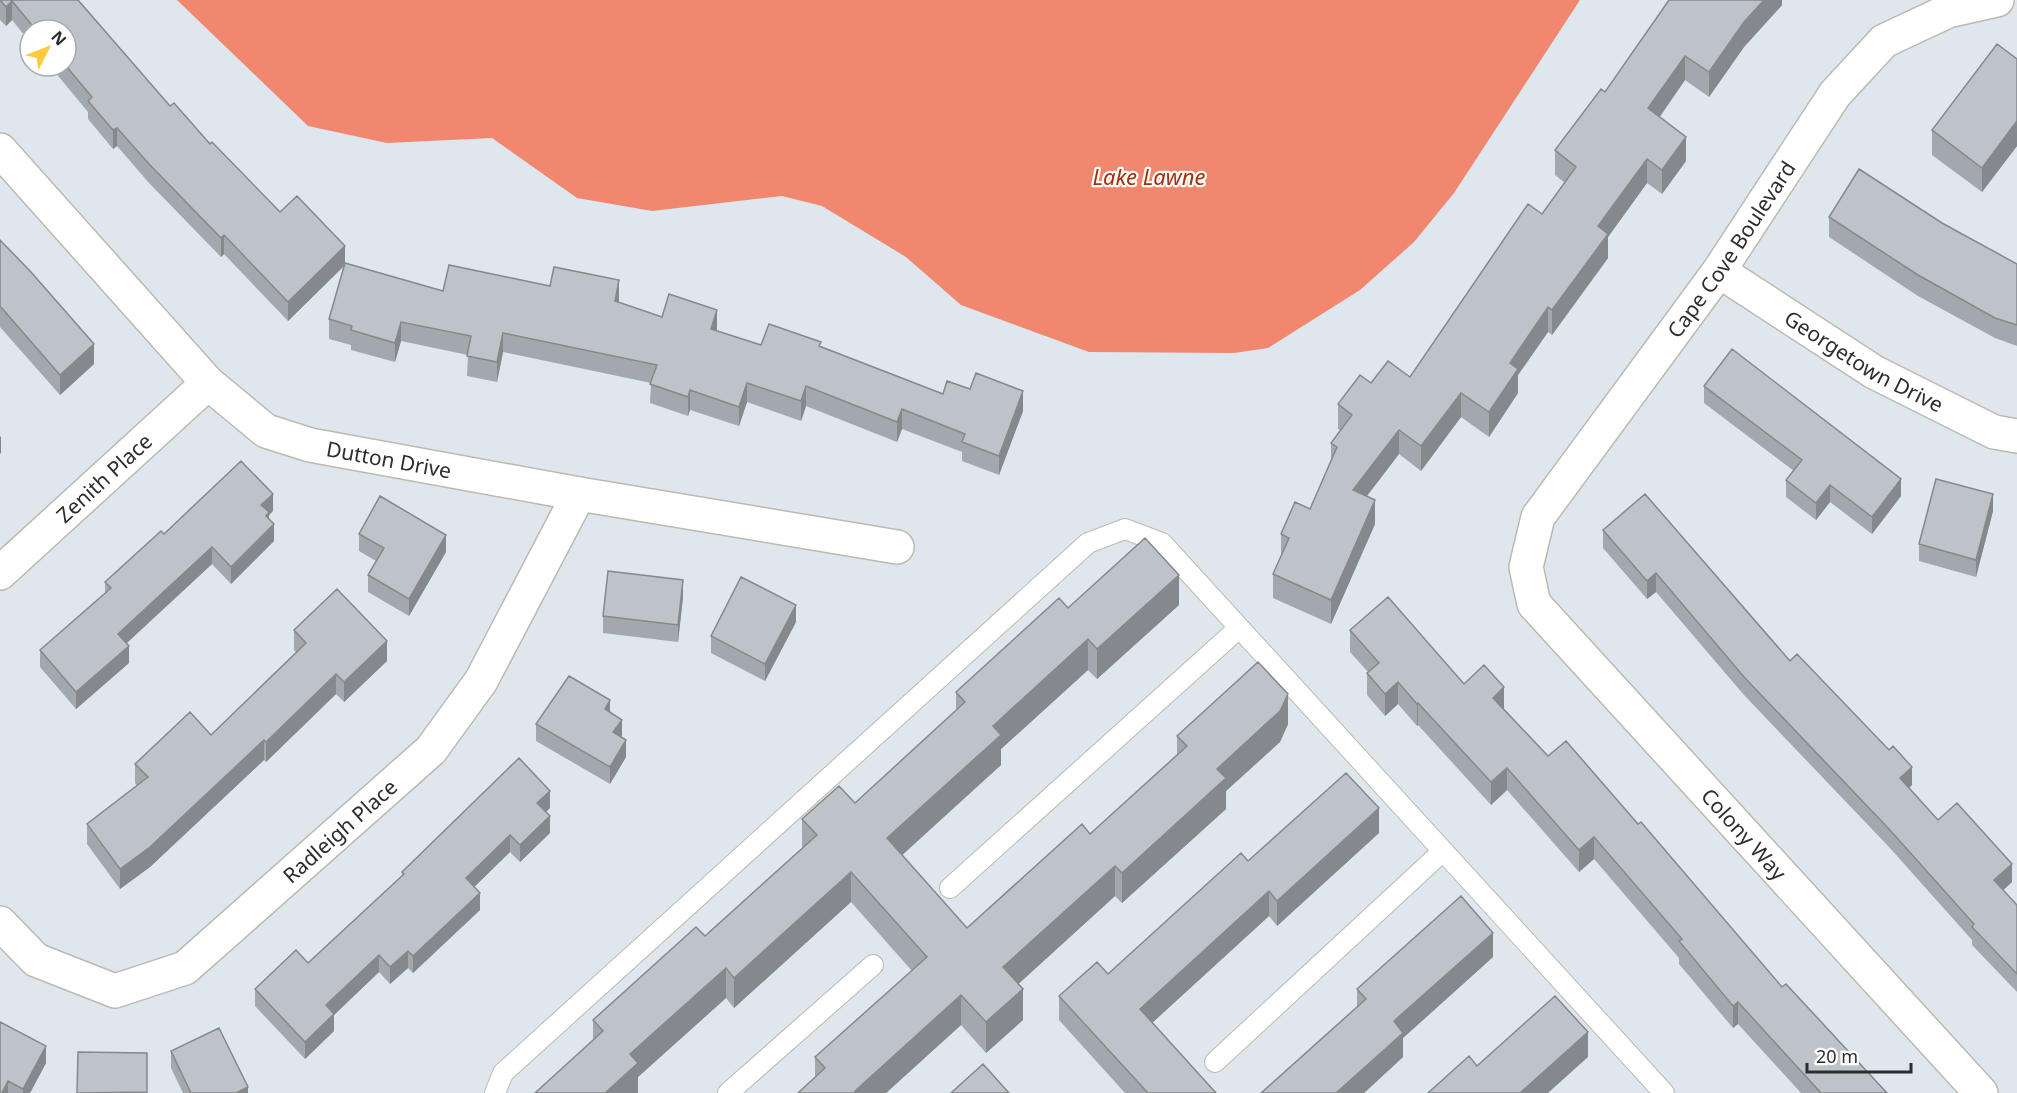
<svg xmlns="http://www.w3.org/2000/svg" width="2017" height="1093" viewBox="0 0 2017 1093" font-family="'Noto Sans',sans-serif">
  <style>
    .water { fill: #f28770 }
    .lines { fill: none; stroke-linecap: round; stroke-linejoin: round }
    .lane-casing { stroke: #bdb9af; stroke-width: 22 }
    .street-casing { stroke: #bdb9af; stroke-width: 36 }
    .lane { stroke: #fff; stroke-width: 20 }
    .street { stroke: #fff; stroke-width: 33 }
    .wall { fill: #a3a8ae }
    .shaded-wall { fill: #85888d }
    .building { fill: #bec3ca; stroke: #85888d; stroke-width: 1.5 }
    .labels { text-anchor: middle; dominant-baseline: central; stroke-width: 4.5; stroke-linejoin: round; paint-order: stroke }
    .street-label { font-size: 21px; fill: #2d2d2d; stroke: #fff }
    .water-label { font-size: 22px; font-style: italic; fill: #a3310a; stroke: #fff }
  </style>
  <rect width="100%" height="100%" fill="#dfe7ee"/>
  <!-- water -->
  <path class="water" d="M177 0H1580L1454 193 1414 242 1360 290 1268 348 1234 353 1089 352 961 305 906 257 822 206 782 196 652 211 577 198 492 138 387 143 308 126Z"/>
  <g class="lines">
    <!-- lane casing -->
    <g class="lane-casing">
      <path id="lane" d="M950 888 1239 628
        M1215 1062 1443 851
        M495 1093 503 1073 1088 543 1125 529 1162 543 1664 1093
        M728 1093 873 965"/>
    </g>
    <!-- street casing -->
    <g class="street-casing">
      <g id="street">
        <path id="s1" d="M0 150 208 383 266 431 310 445 579 494 897 547"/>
        <path id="s2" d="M1719 271 1874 372 1994 432 2017 436"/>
        <path id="s3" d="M0 573 208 383"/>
        <path id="s4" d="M0 923 36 960 115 991 185 968 431 750 481 681 579 494"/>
        <path id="s5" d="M1981 1093 1534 604 1526 567 1538 517 1719 271 1835 94 1884 41 1948 11 1997 0"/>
      </g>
    </g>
    <!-- lane -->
    <use href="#lane" class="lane"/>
    <!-- street -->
    <use href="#street" class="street"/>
  </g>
  <!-- wall -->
  <path class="wall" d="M0 0H78L170 106 280 212 345 263 443 291 550 286 619 299V302L662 317 717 331 761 345 821 347 943 394 1023 411 999 475 962 461V452L902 429 897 442 806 406 801 421 747 402 739 426 690 410 688 416 650 403 651 383 503 352 497 382 467 376 468 355 401 341 395 362 351 350V345L329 339V319L344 266 288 321 224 254 221 257 150 184 117 146 113 149 88 119V112L50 66H66V30H30V42L12 20 6 26 0 20Z
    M1782 0V5L1744 47 1709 97 1685 80 1660 117 1686 161 1662 194 1647 183 1608 237V258L1552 335 1548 332 1518 375V393L1489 437 1461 417 1421 471 1399 454 1367 496 1375 524 1331 624 1273 598V574L1281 556V534L1310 509 1331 461V443L1340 430 1338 429V404L1371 383 1410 377 1542 214 1565 183 1555 175V150L1605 92Z
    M2017 59V146L1982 192 1932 155V130Z
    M1829 217 1942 223 2017 264V346L1995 338 1918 296 1829 237Z
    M0 240 94 364 60 395 0 327Z
    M1704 386 1901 496 1872 534 1830 502 1816 520 1786 497V480L1794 471 1704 403Z
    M273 511 269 515V518L274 541 231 584 212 564 127 643 129 663 76 709 40 667V650L105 594V582L164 534Z
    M1993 511 1976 577 1919 561V544Z
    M1603 530 1790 661 1912 785 1909 788 1938 820 2012 882 2003 890 2017 905V992L1972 945V940L1889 847 1744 695 1656 592 1647 599 1603 548Z
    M359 534 446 552 409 616 368 592V575L376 561 359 551Z
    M683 597 678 642 603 633V616Z
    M1179 605 1097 679 1088 670 1001 749V765L901 855 967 928 1090 834 1177 755V736L1288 724 1280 742 1226 791V809L1122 903 1115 896 1018 984 1023 1020 986 1053 961 1025 886 1093H798L815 1077V1057L912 971 851 902 734 1008 726 998 638 1077V1093L593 1040V1020L705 936 802 849V819L855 803 956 711V692L1068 608Z
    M796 622 765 681 711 653V636Z
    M294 630 387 661 344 702 336 694 266 762 264 760 150 867 120 889 87 844V824L137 786 135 783V764L211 735 297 653 294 650Z
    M1350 630 1464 684 1504 709 1548 756 1638 824 1782 987 1887 1093H1801L1738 1024 1733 1028 1679 964V958L1594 859 1579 872 1507 790 1491 805 1418 725 1417 726 1398 704 1385 716 1367 695V673L1368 672 1350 652Z
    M610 712 626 757 610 784 536 741V724Z
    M550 808 546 812 550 833 520 862 510 852 474 887 480 910 413 973 408 968 390 984 379 972 334 1015V1031L305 1059 255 1006V989L308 963 402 876V872Z
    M1379 833 1277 926 1269 916 1152 1023 1216 1093H1125L1059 1020V996L1108 974 1248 861Z
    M1493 957 1403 1038V1057L1364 1093H1261L1357 1007V989Z
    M0 1022 46 1063 30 1093H0Z
    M171 1051 248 1093H183L171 1068Z
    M147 1053V1093H77Z"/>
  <!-- shaded-wall -->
  <path class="shaded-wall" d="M1764 0H1782V5L1744 47 1709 97V72L1744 22Z
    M12 1V20L6 26V7Z
    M1685 56V80L1648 133V108Z
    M2017 121V146L1982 192V168Z
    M117 128V146L113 149V130Z
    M1686 137V161L1662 194V170Z
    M1647 159V183L1608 237V258L1552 335V310L1598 226Z
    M224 235V254L221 257V238Z
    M345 246V265L288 321V302Z
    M619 280V299L615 321V301Z
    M1548 307V332L1518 375V393L1489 437V412L1510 363Z
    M717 310V330L711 348V329Z
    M401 322V341L395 362V343Z
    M503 333V352L497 382V362Z
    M94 344V364L60 395V375Z
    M747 383V402L739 426V407Z
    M806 386V406L801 421V401Z
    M690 390V410L688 416V397Z
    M1023 391V411L999 475V456Z
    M1461 393V417L1421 471V446Z
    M902 409V429L897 442V422Z
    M1399 430V454L1353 514V490Z
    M1 436V453L0 454V437Z
    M1901 479V496L1872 534V517Z
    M1830 485V502L1816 520V503Z
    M273 494V511L269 515V529L274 524V541L231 584V567L261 505Z
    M1993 494V511L1976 577V560Z
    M1375 500V524L1331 624V600Z
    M446 535V552L409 616V599Z
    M212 547V564L118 651V634Z
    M1656 573V592L1647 599V581Z
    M1179 575V605L1097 679V649Z
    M683 580V597L678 642V625Z
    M796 605V622L765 681V664Z
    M1088 639V670L1001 749V765L887 869V838L993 726Z
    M387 641V661L344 702V682Z
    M129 646V663L76 709V692Z
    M336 674V694L266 762V742Z
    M1398 682V704L1385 716V694Z
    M1504 687V710L1493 698Z
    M1288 694V724L1280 742 1226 791V809L1122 903V873L1217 769Z
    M610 700V717L605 709Z
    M1418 703V725L1417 726V704Z
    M622 720V737L613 732Z
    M264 740V760L150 867 120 889V869Z
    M626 740V757L610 784V767Z
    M1912 767V785L1900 796V778Z
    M1507 768V790L1491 805V782Z
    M550 791V808L537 820V803Z
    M1379 808V833L1277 926V901Z
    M550 816V833L520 862V845Z
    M510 835V852L466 895V878Z
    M1594 837V859L1579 872V850Z
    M2012 864V882L1994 899V880Z
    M1115 866V896L1003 998V967Z
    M851 872V902L734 1008V978Z
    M1269 891V916L1140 1034V1009Z
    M480 893V910L413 973V956Z
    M1493 933V957L1403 1038V1057L1364 1093H1336L1394 1021Z
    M408 951V968L390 984V967Z
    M379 955V972L334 1015V1031L305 1059V1042L326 1005Z
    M726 968V998L638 1077V1093H605L630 1054Z
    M1023 989V1020L986 1053V1022Z
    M961 995V1025L886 1093H855V1091Z
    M1738 1002V1024L1733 1028V1006Z
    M1588 1032V1057L1548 1093H1520Z
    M46 1046V1063L30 1093H23V1089Z
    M8 1081V1093H2Z
    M248 1087V1093H236Z"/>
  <!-- building -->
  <path class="building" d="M0 0H78L170 106 174 103 210 144 212 142 280 212 297 196 345 246 288 302 224 235 221 238 150 165 117 128 113 130 88 101 92 97 66 66V30H36L12 1 6 7Z
    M1669 0H1764L1744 22 1709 72 1685 56 1648 108 1686 137 1662 170 1647 159 1598 226 1608 234 1552 310 1548 307 1510 363 1518 369 1489 412 1461 393 1421 446 1399 430 1353 490 1375 500 1331 600 1273 574 1289 538 1281 534 1295 502 1310 509 1337 447 1331 443 1352 415 1338 404 1360 375 1371 383 1388 361 1410 377 1528 204 1542 214 1576 167 1555 150 1601 89 1605 92Z
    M1997 44 2017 59V121L1982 168 1932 130Z
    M1859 169 1942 223 2017 264V325L1995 318 1918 275 1829 217Z
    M0 240 31 272 94 344 60 375 0 306Z
    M345 263 443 291 449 265 550 286 554 267 619 280 615 301 662 317 669 294 717 310 711 329 761 345 769 324 821 342 819 346 943 394 947 381 970 389 976 373 1023 391 999 456 962 442 965 434 902 409 897 422 806 386 801 401 747 383 739 407 690 390 688 397 650 384 657 365 503 333 497 362 467 356 471 336 401 322 395 343 351 330 352 326 329 319Z
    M1732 349 1901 479 1872 517 1830 485 1816 503 1786 480 1802 460 1704 386Z
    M241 461 273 494 261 505 269 512 266 516 274 524 231 567 212 547 118 634 129 646 76 692 40 650 111 588 105 582 161 531 164 534Z
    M1936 479 1993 494 1976 560 1919 544Z
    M1645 494 1790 661 1797 654 1889 750 1893 746 1912 767 1900 778 1938 820 1957 803 2012 864 1994 880 2017 905V974L1972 927 1974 924 1889 829 1744 677 1656 573 1647 581 1603 530Z
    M380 496 446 535 409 599 368 575 384 548 359 534Z
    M1145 538 1179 575 1097 649 1088 639 993 726 1001 735 887 838 967 928 1082 824 1090 834 1187 746 1177 736 1258 662 1288 694 1280 711 1217 769 1226 778 1122 873 1115 866 1003 967 1023 989 986 1022 961 995 855 1091 857 1093H798L825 1068 815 1057 927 957 851 872 734 978 726 968 630 1054 638 1063 605 1093H535L603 1031 593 1020 696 927 705 936 817 835 802 819 839 786 855 803 965 702 956 692 1059 598 1068 608Z
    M608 571 683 580 678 625 603 616Z
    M741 577 796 605 765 664 711 636Z
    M337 589 387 641 344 682 336 674 266 742 264 740 150 847 120 869 87 824 148 777 135 764 190 712 211 735 306 643 294 630Z
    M1388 597 1464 684 1484 665 1504 687 1493 698 1548 756 1566 741 1638 824 1641 822 1782 987 1786 984 1887 1093H1821L1738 1002 1733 1006 1679 941 1682 939 1594 837 1579 850 1507 768 1491 782 1418 703 1417 704 1398 682 1385 694 1367 673 1379 663 1350 630Z
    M569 676 610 700 605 709 622 720 613 732 626 740 610 767 536 724Z
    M519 758 550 791 537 803 550 816 520 845 510 835 466 878 480 893 413 956 408 951 390 967 379 955 326 1005 334 1014 305 1042 255 989 296 950 308 963 404 874 402 872Z
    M1346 773 1379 808 1277 901 1269 891 1140 1009 1216 1093H1148L1059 996 1097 962 1108 974 1241 853 1248 861Z
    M1461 896 1493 933 1394 1021 1403 1033 1336 1093H1261L1366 999 1357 989Z
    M1555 996 1588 1032 1520 1093H1428L1469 1056 1477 1066Z
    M0 1022 46 1046 23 1089 8 1081 2 1093H0Z
    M219 1028 248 1087 236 1093H191L171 1051Z
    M78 1052 147 1053V1092L77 1093Z
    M983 1064 1009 1093H951Z"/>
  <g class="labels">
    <!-- street labels -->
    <g class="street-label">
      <text stroke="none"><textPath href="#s5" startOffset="1082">Cape Cove Boulevard</textPath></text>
      <text stroke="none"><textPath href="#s2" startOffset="171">Georgetown Drive</textPath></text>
      <text stroke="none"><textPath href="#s1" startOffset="514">Dutton Drive</textPath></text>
      <text stroke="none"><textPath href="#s3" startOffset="141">Zenith Place</textPath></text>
      <text stroke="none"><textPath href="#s4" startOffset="417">Radleigh Place</textPath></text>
      <text transform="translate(1744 834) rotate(48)">Colony Way</text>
    </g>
    <!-- water labels -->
    <g class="water-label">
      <text x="1149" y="176">Lake Lawne</text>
    </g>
  </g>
  <!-- north arrow -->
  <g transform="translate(48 48) rotate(48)"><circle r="28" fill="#ffffff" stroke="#ababab" stroke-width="1.5"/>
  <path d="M0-4.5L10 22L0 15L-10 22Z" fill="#fec93c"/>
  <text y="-9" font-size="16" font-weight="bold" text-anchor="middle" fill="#2d2d2d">N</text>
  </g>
  <!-- scale -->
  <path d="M1807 1063v9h104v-9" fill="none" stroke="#2d2d2d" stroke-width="3"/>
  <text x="1816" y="1063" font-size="18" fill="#2d2d2d" stroke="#ffffff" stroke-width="4.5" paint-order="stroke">20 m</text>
</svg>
